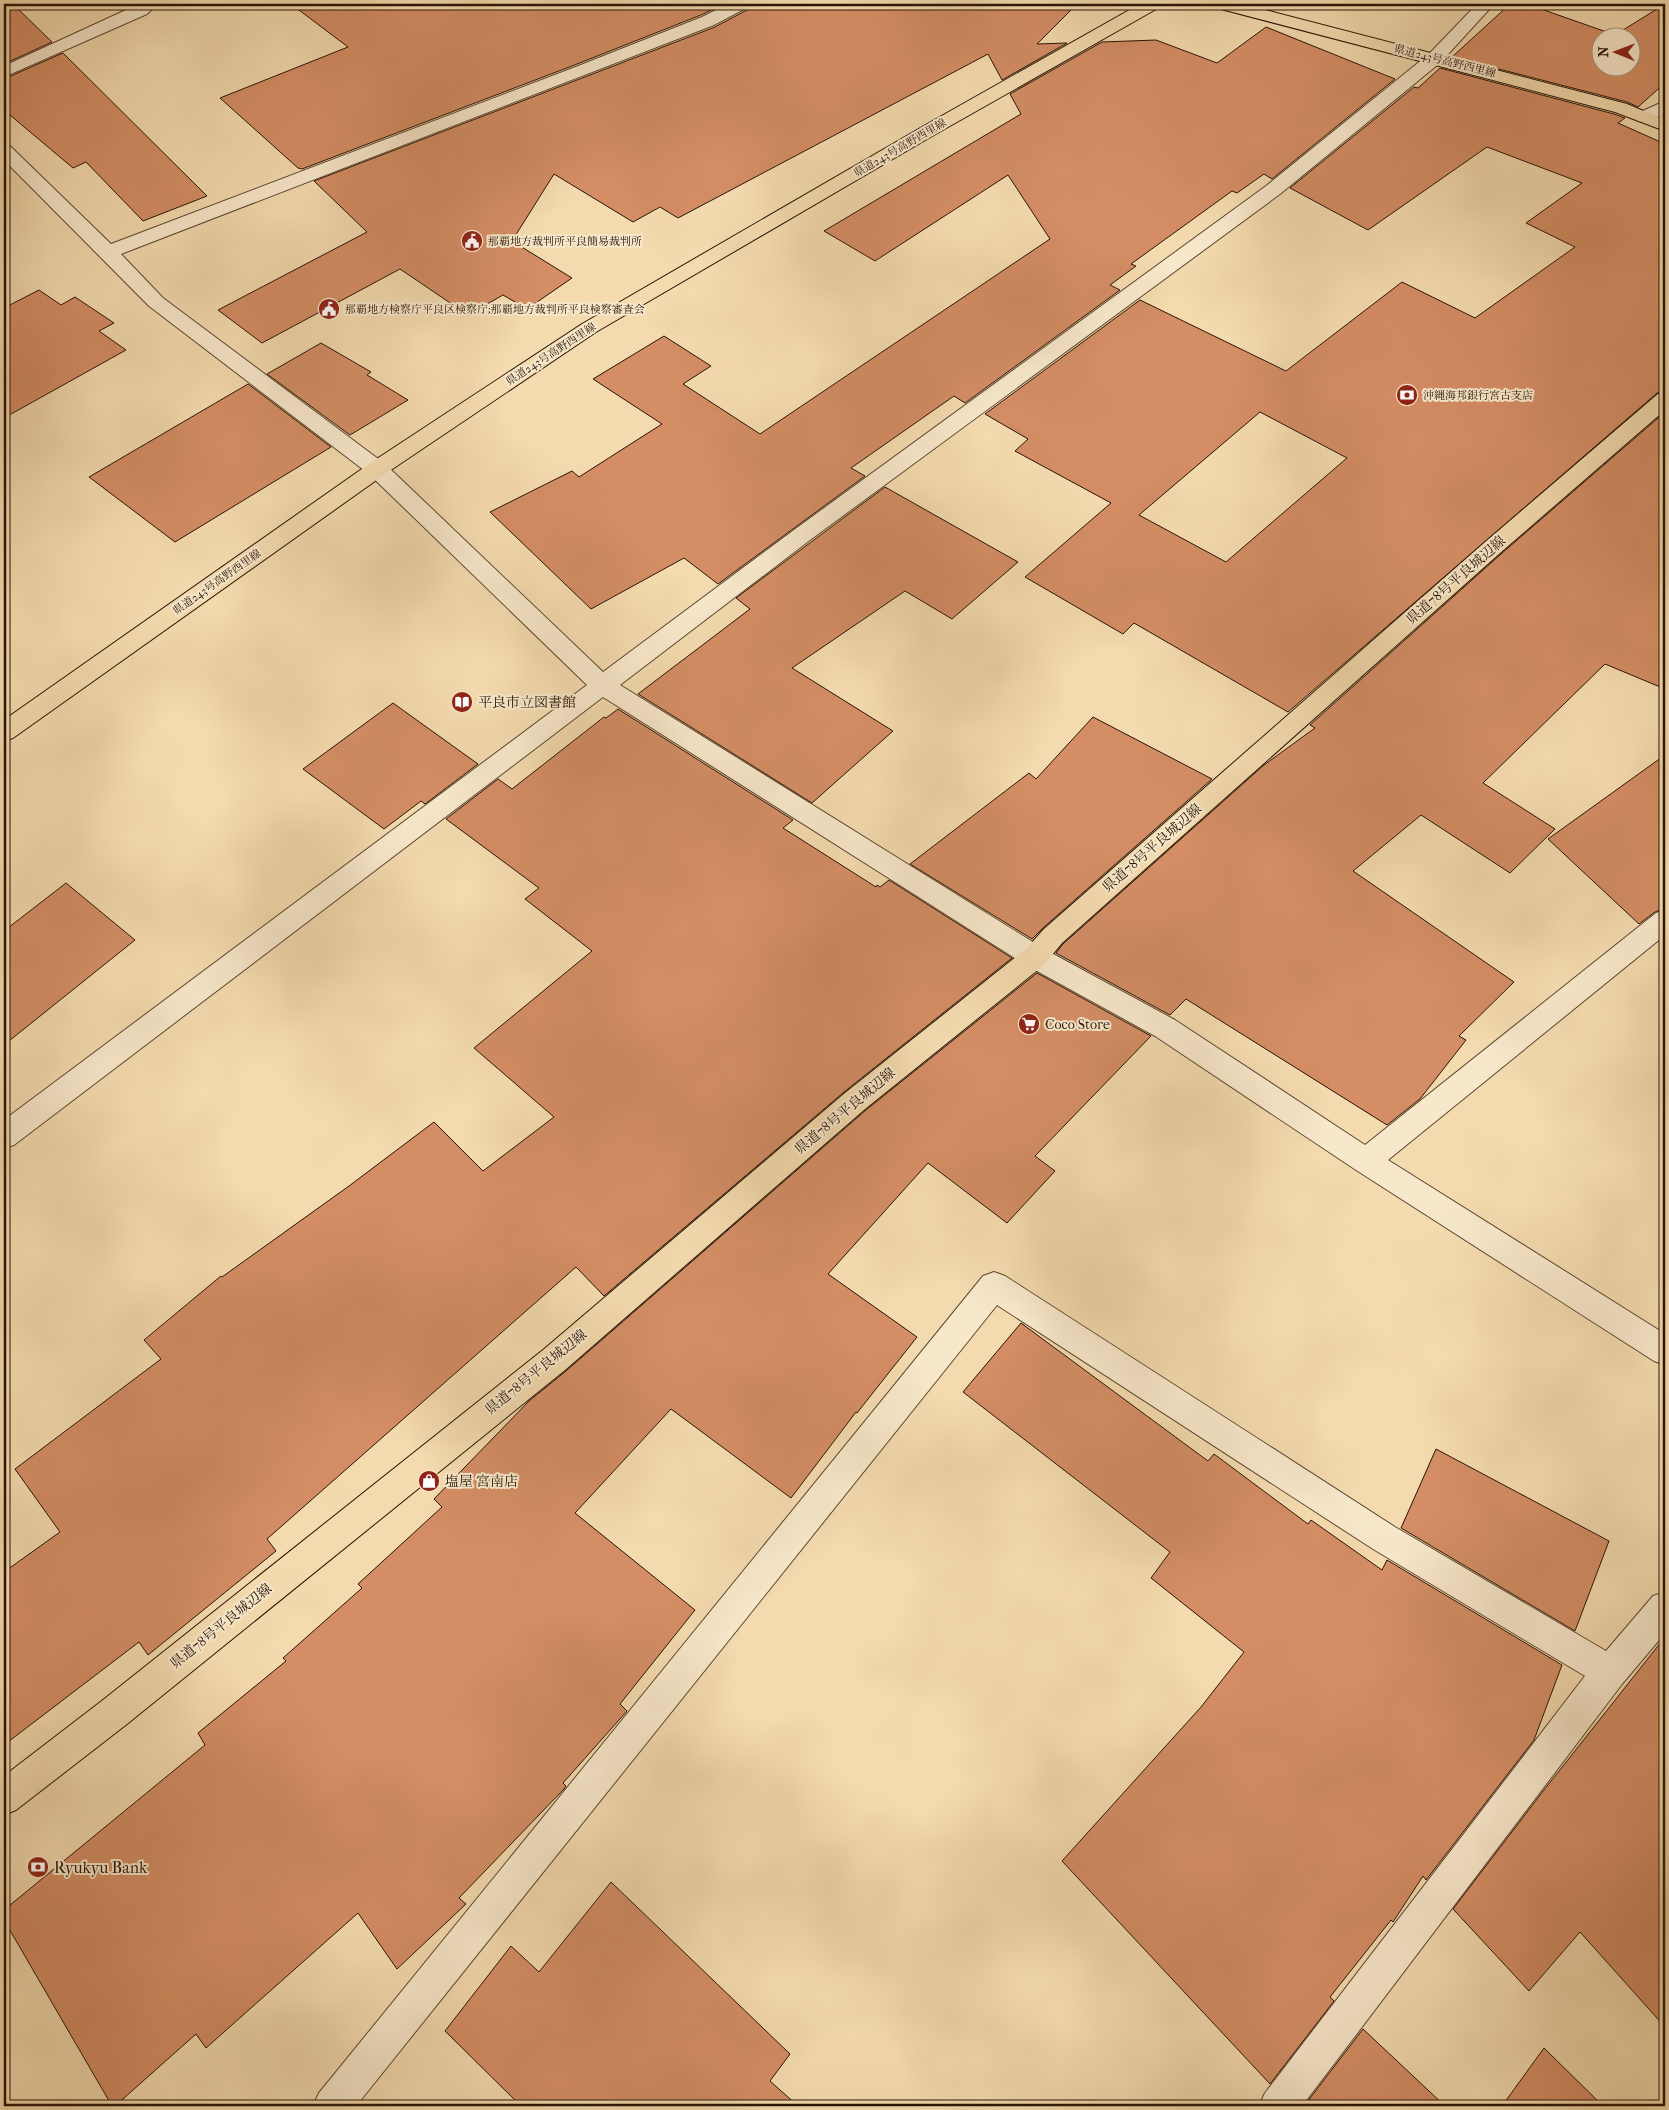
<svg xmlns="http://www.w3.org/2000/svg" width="1669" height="2110" viewBox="0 0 1669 2110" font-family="'IM FELL French Canon','Noto Serif JP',serif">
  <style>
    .building { fill: #d48d65; stroke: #281405; fill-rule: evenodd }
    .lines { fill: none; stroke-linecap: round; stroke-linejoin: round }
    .minor-casing { stroke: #5b4630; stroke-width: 2 }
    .major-casing { stroke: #281405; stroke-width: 2 }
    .minor { fill: #f8e8cb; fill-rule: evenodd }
    .major { fill: #f4dbaf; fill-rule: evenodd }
    .labels { text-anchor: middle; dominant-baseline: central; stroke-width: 4; stroke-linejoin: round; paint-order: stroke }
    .far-street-label { font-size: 11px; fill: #281405; stroke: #f8e8cb }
    .far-poi-label { font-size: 11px; fill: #281405; stroke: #f8e8cb; text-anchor: start }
    .street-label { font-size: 14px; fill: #281405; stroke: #f8e8cb }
    .poi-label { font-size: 14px; fill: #281405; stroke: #f8e8cb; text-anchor: start }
    .near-poi-label { font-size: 16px; fill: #281405; stroke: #f8e8cb; text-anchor: start }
  </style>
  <rect width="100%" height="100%" fill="#f4dbaf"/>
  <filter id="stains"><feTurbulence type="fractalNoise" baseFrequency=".004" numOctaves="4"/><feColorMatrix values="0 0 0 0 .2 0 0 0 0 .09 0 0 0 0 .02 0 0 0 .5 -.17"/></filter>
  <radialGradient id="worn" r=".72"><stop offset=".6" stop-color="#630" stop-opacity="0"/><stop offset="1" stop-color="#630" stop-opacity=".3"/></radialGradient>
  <!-- building -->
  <path class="building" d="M4 4H13L52 42 4 64Z
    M291 4H724L701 15 572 66 302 169 298 168 220 98 348 47Z
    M750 4H1077L1037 44 1067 43 1002 80 988 54 678 218 660 207 633 222 554 174 512 241 572 278 527 309 503 295 468 315 400 269 262 343 218 310 367 232 314 181 715 27 747 10Z
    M1510 4H1527L1615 35 1665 4V83L1638 107 1627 102 1452 57ZM1602 38H1632V68H1602Z
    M1266 27 1395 79 1272 179 1264 174 1237 193 1232 191 1131 264 1136 266 1110 285 1120 290 965 403 954 396 851 468 865 476 718 584 684 558 591 609 490 512 572 471 579 477 662 424 593 379 664 336 711 366 683 384 760 434 1050 239 1008 175 875 261 824 231 1021 114 1010 94 1102 42 1156 40 1217 63Z
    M63 53 207 196 143 221 86 162 73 168 4 110V79Z
    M1440 68 1614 114 1625 118 1618 123 1665 144V390L1657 393 1288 712 1134 623 1123 634 1025 577 1111 503 1015 451 1028 439 985 414 1140 300 1286 371 1402 282 1475 318 1575 247 1526 223 1582 183 1487 147 1368 230 1290 188 1414 87 1418 88ZM1260 412 1347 458 1226 562 1139 515Z
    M39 290 61 305 75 297 114 323 99 331 126 350 4 418V308Z
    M321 343 371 372 367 375 408 400 350 435 267 374Z
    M248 384 331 447 175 542 89 477Z
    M1665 412V689L1605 664 1483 783 1555 829 1510 873 1421 815 1353 871 1514 982 1459 1036 1466 1040 1420 1099 1387 1125 1186 999 1170 1015 1056 953 1063 944 1264 765 1315 728 1310 725 1501 554Z
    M885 487 1018 562 952 619 905 591 792 668 893 731 812 803 638 694 750 609 736 598Z
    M393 703 478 764 425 804 421 801 384 829 303 769Z
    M618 709 793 820 783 828 876 887 877 885 880 887 889 880 1012 958 844 1092 604 1296 576 1267 267 1539 276 1551 148 1655 139 1642 4 1745V1572L60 1532 15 1469 161 1359 144 1340 221 1276 222 1277 349 1186 434 1122 483 1171 554 1117 474 1048 592 951 525 899 539 888 446 819 498 779 512 789 604 717 606 718Z
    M1093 717 1212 779 1043 928 1032 939 910 864 1029 773 1036 779Z
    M1665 755V908L1655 912 1639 924 1548 839Z
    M66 883 135 940 4 1045V931Z
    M1037 973 1151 1036 1035 1156 1055 1171 1007 1223 928 1163 828 1274 917 1337 857 1413 856 1412 791 1498 671 1409 575 1513 695 1610 620 1704 627 1711 563 1783 566 1786 564 1789 459 1898 466 1904 397 1969 358 1913 206 2048 196 2034 115 2106H112L4 1920V1910L205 1745 198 1733 286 1661 283 1658 362 1588 358 1584 442 1507 434 1499 529 1401 566 1371 866 1110Z
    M1021 1323 1208 1461 1214 1454 1308 1524 1311 1520 1382 1570 1387 1560 1562 1665 1534 1740 1426 1880 1423 1876 1393 1922 1391 1920 1330 1997 1334 2001 1270 2084 1062 1861 1201 1707 1244 1652 1151 1578 1170 1552 963 1392Z
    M1436 1449 1609 1541 1575 1631 1401 1528Z
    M1665 1637V2027L1580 1932 1529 1991 1453 1909 1544 1790Z
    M611 1882 790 2054 770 2081 798 2106H521L445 2031 511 1946 539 1972Z
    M1363 2029 1445 2106H1304Z
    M1544 2048 1603 2106H1502Z"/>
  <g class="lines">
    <!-- minor casing -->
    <g class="minor-casing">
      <path id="minor" d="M139 4H157L147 14 4 77V66Z
        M728 4H748L746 8 714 25 121 254 163 298 385 464 603 672 794 530 1266 186 1429 54 1477 4H1494L1441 62 1280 194 810 540 620 685 1044 949 1175 1020 1365 1145 1656 913 1665 910V935L1388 1160 1665 1334V1365L1654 1361 1356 1170 1155 1036 1026 965 603 697 14 1145 4 1148V1120L587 685 369 474 149 306 4 160V145L10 146 111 244 573 68 702 17Z
        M1665 101V113L1650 121 1644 122 1638 121 1635 117 1638 113Z
        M994 1272 1005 1276 1395 1527 1606 1651 1653 1596 1665 1592V1633L1622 1684 1302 2106H1259L1265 2093 1585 1676 1373 1549 997 1305 356 2106H313L319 2093 983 1276Z"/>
    </g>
    <!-- major casing -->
    <g class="major-casing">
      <path id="major" d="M1140 4H1160L1158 8 934 135 596 332 385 474 13 738 4 741V720L369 464 582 324 922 127Z
        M1215 4H1242L1627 104 1665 120V131L1615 112 1217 8Z
        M1665 392V410L1500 553 1062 943 1044 965 865 1109 565 1370 127 1724 16 1810 4 1815V1776L103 1700 543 1350 845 1093 1026 949 1044 929 1484 543 1658 394Z"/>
    </g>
    <!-- minor -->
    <use href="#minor" class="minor"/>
    <!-- major -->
    <use href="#major" class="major"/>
  </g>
  <!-- icons -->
  <defs>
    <g id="civic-disc" transform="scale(1.125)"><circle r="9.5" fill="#8f2418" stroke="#f8e8cb"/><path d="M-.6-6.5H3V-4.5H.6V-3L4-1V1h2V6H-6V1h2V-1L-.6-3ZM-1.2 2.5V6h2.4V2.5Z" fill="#fff"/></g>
    <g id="bank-disc" transform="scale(1.125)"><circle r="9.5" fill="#8f2418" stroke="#f8e8cb"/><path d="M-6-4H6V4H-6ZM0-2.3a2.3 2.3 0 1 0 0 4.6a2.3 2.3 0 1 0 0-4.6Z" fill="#fff"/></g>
    <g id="library-disc" transform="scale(1.125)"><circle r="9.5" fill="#8f2418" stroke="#f8e8cb"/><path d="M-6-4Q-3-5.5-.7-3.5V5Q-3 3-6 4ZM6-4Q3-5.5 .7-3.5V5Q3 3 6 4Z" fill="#fff"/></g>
    <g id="supermarket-disc" transform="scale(1.125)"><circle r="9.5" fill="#8f2418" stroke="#f8e8cb"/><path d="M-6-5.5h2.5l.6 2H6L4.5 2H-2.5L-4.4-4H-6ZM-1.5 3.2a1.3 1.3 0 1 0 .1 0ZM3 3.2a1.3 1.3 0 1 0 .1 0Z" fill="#fff"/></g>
    <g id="shop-disc" transform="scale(1.125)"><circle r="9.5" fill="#8f2418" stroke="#f8e8cb"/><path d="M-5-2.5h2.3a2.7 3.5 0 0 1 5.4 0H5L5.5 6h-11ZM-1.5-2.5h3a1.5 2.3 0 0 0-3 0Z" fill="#fff"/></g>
  </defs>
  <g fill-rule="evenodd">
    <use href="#civic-disc" x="472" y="241"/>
    <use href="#civic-disc" x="329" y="309"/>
    <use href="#bank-disc" x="1407" y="395"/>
    <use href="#library-disc" x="462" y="702"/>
    <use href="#supermarket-disc" x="1029" y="1024"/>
    <use href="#shop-disc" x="429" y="1481"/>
    <use href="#bank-disc" x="38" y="1867"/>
  </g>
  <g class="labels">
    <!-- far-street labels -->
    <g class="far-street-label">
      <text transform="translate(1445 61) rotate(14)">県道243号高野西里線</text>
      <text transform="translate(900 148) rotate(-30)">県道243号高野西里線</text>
      <text transform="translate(551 354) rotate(-33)">県道243号高野西里線</text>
      <text transform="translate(217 582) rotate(-35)">県道243号高野西里線</text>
    </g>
    <!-- far-poi labels -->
    <g class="far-poi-label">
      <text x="488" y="241">那覇地方裁判所平良簡易裁判所</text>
      <text x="345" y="309">那覇地方検察庁平良区検察庁;那覇地方裁判所平良検察審査会</text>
      <text x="1423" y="395">沖縄海邦銀行宮古支店</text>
    </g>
    <!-- street labels -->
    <g class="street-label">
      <text transform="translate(1456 580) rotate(-41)">県道78号平良城辺線</text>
      <text transform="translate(1152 848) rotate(-41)">県道78号平良城辺線</text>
      <text transform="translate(845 1111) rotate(-40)">県道78号平良城辺線</text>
      <text transform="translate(536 1372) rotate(-39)">県道78号平良城辺線</text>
      <text transform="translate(221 1626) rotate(-39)">県道78号平良城辺線</text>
    </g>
    <!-- poi labels -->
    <g class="poi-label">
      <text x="478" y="702">平良市立図書館</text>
      <text x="1045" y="1024">Coco Store</text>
      <text x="445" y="1481">塩屋 宮南店</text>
    </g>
    <!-- near-poi labels -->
    <g class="near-poi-label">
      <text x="54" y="1867">Ryukyu Bank</text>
    </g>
  </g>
  <!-- margin -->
  <rect width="1669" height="2110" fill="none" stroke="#f4dbaf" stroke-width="20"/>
  <rect x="5" y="5" width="1659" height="2100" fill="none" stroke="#281405" stroke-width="2.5"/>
  <rect x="10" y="10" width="1649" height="2090" fill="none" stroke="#281405"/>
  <!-- north arrow -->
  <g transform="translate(1616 52) rotate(271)"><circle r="24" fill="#f8e8cb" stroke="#a5937c"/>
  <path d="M0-4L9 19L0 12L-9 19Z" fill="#8f2418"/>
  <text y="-8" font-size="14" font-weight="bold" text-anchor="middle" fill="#281405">N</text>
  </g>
  <rect width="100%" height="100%" filter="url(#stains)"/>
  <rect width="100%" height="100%" fill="url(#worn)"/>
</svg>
